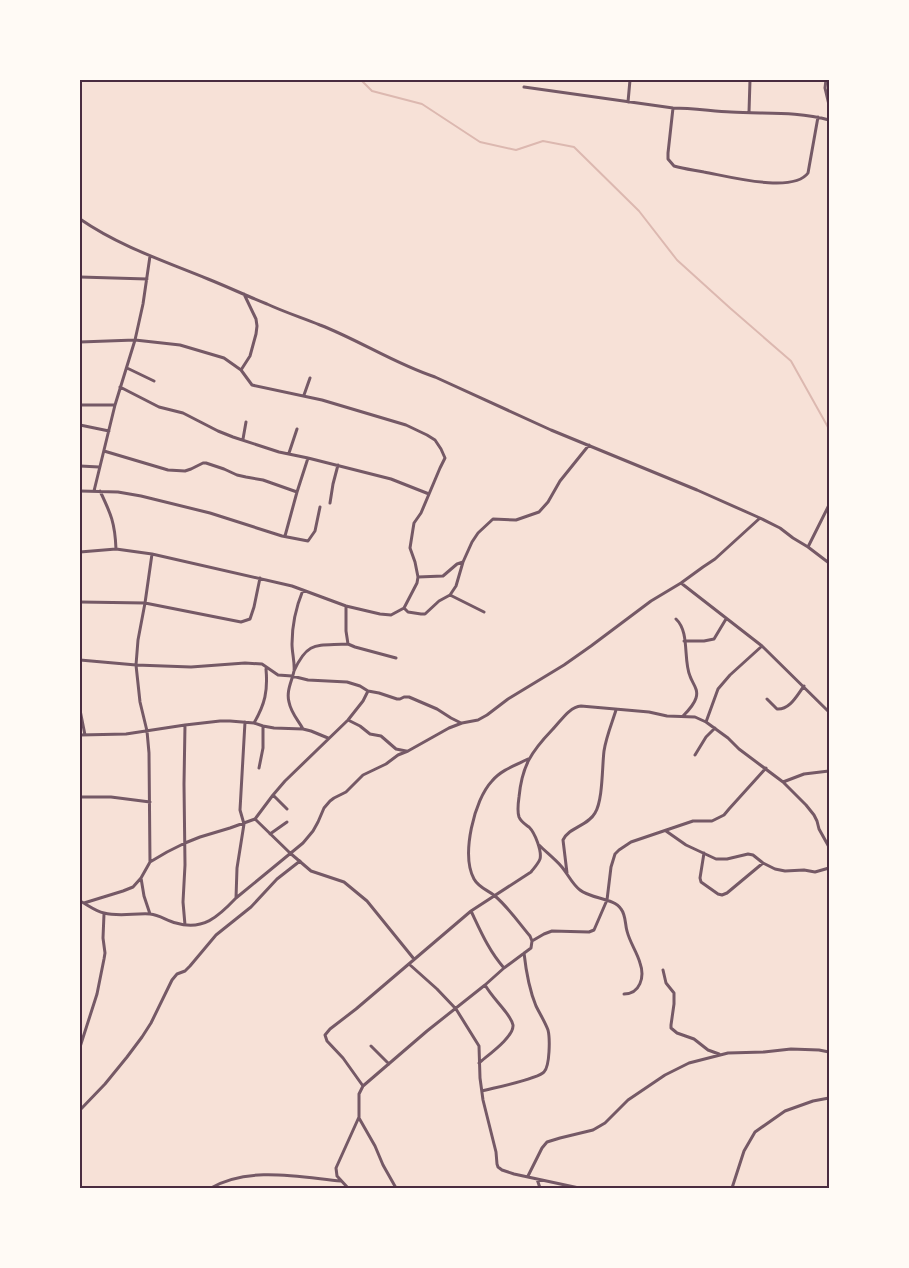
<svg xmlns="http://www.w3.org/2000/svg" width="909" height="1268" viewBox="0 0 909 1268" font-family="'Titillium Web',sans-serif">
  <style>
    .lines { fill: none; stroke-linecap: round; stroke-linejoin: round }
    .stream { stroke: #dcb8b0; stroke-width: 2 }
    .minor { stroke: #755966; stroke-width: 3 }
    .neatline { fill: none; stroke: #4a2c40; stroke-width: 2 }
  </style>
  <rect width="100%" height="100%" fill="#f7e1d7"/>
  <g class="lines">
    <!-- stream -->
    <path class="stream" d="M361 80 372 91 422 104 480 142 516 150 543 141 574 147 639 211 677 260 730 308 791 361 829 429"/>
    <!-- minor -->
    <path class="minor" d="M826 80 825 88 829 105
      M524 87 673 108C692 108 712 111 731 112 764 114 797 111 829 120
      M628 102 630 80
      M673 108 668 153V159L674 166C684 169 694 170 704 172 727 176 793 194 808 173L818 117
      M749 112 750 80
      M80 219C119 246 164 261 208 279 228 287 247 296 267 304 284 312 303 318 320 325 359 340 395 364 435 377L551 430 697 490 760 518 780 528 793 538 808 547 829 563
      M80 277 147 279
      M80 342 135 340 180 345 224 358 241 370 252 385 322 400 406 425 427 435 435 440 441 449 445 458 440 468 421 513 414 523 413 529 410 548 415 562 418 577 417 583 404 608 391 615 380 614 346 606 292 586 152 554 116 549 80 552
      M127 368 154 381
      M241 370 250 356 256 334 257 326 256 319 244 294
      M120 387 159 407 183 413 218 431 233 437 279 452 308 458 391 479 429 494
      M304 395 310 378
      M80 405H115
      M80 425 109 431
      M243 439 246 422
      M104 451 168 470 185 471 191 469 203 463H206L224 469 237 475 246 477 263 480 297 492
      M289 453 297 429
      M80 466 99 467
      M80 491 118 492 141 496 210 513 282 536 308 541 315 531 320 507
      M94 491 115 405 135 340 143 304 150 256
      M100 491C111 514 115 523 116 549
      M330 503 333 484 338 465
      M285 536 297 492 308 458
      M808 547 829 505
      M418 577 443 576 457 564 463 562 472 542 478 533 493 519 516 520 539 512 548 502 560 481 589 445
      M681 583 762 646 829 712
      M303 590C296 607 292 626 292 644 292 653 295 663 294 671 292 681 286 691 289 702 291 713 298 720 303 729
      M450 595 484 612
      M80 602 145 603 241 622 250 619 254 607 260 578
      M404 608 408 612 421 614H425L439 601 450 595 456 586 463 562
      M676 619C690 632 683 660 690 676 692 683 699 689 696 698 694 705 688 711 683 716
      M684 641H704L714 639 726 619
      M348 644 355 647 396 658
      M80 660 136 665 191 667 245 663 262 664 278 675 292 676 308 680 347 682 360 686 368 691
      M294 671C308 640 317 646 348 644L346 631V606
      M767 699 777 709C790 710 797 695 804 686
      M80 710 85 735
      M348 720 360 726 370 734 381 736 396 749 406 751
      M706 722 718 689 730 675 762 646
      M254 723C265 704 268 691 266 669
      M80 735 126 734 185 725 220 721H230L254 723 263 726 274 728 303 729 311 731 328 738
      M695 755 706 737 715 728
      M259 768 263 748V726
      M783 782 804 774 829 771
      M273 795 287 809
      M80 797H111L150 802
      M255 819 290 853 311 871 344 882 367 901 414 959
      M666 831 686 845 716 859H727L748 854 753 855 763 863 775 869 785 871 804 870 815 872 829 868
      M270 834 287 822
      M539 845C546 852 555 859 561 866 568 874 572 884 580 890 591 899 614 898 621 909 626 915 625 925 627 931 630 943 637 952 640 963 645 977 640 994 624 994
      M704 853 700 878 701 882 718 894 722 895 727 893 763 863
      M150 862 149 753 147 731 140 702 136 665 138 640 145 603 152 554
      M567 873 563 840C569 827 588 826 595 813 603 800 602 767 604 751 606 737 612 723 616 710
      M141 878 144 896 150 914
      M236 898 237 868 244 824 240 810 245 722
      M80 901C88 905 95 911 104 913 119 917 135 913 150 914 160 915 167 921 176 923 203 931 218 917 236 898L303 843 313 831 318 822 324 808 330 801 334 798 346 792 363 775 386 764 398 755 408 751 449 728 462 723 478 720 487 715 508 699 564 665 591 646 651 601 681 583 703 567 715 559 760 518
      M84 903 123 891 133 887 141 878 150 862 167 852 185 843 200 837 230 828 255 819 273 795 285 781 348 720 363 701 368 691 379 693 397 699H400L404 697H409L437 709 451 718 461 723
      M471 911C481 932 489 951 504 968
      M185 925 183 902 185 865 184 784 185 725
      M532 941 544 934 552 931 589 932 594 930 607 900 611 867 615 854 619 850 631 842 693 821H712L724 815 729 809 766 768
      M409 964 437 989 456 1009 479 1046 480 1078 483 1100 496 1152 497 1164 498 1167 502 1170 514 1174 579 1188
      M663 970 666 983 674 993V1004L671 1025V1028L677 1033 694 1039 708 1050 719 1054
      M371 1046 389 1064
      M80 1047 97 994 104 959 105 953 103 938 104 914
      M479 1063C488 1055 514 1037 513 1025 512 1020 508 1015 505 1011 498 1002 491 995 485 985
      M363 1086 427 1031 485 985 504 968 531 948 532 941 530 936C519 923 508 907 495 896 488 890 479 888 474 879 461 855 474 800 492 781 501 770 516 765 528 759
      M482 1091C493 1088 538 1079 544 1072 550 1066 550 1038 548 1030 545 1022 540 1014 536 1006 529 989 526 971 524 953
      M80 1110 105 1084 127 1057 142 1037 151 1023 172 980 177 974 185 971 190 966 216 935 251 907 277 879 300 861
      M359 1118 375 1146 383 1165 396 1188
      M528 1176 542 1148 547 1142 560 1138 593 1130 605 1123 628 1100 665 1075 689 1063 728 1053 764 1052 791 1049 819 1050 829 1052
      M537 1179 540 1188
      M211 1188C249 1166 299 1177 341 1181
      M348 1188 337 1176 336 1168 359 1117V1094L363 1086 343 1058 327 1041 325 1035 330 1029 356 1009 471 911 531 872C534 868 538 864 540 859 542 851 535 833 529 827 525 824 521 822 519 817 517 811 518 804 519 797 522 766 531 752 552 730 561 721 569 707 581 706L649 712 667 716 695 717 706 722 728 738 739 749 783 782 806 805 814 815 817 821 819 829 829 847
      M732 1188 744 1151 755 1132 785 1111 813 1101 829 1098"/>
  </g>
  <!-- border -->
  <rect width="909" height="1268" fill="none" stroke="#fffaf5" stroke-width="162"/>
  <rect x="81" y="81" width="747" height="1106" class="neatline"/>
</svg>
